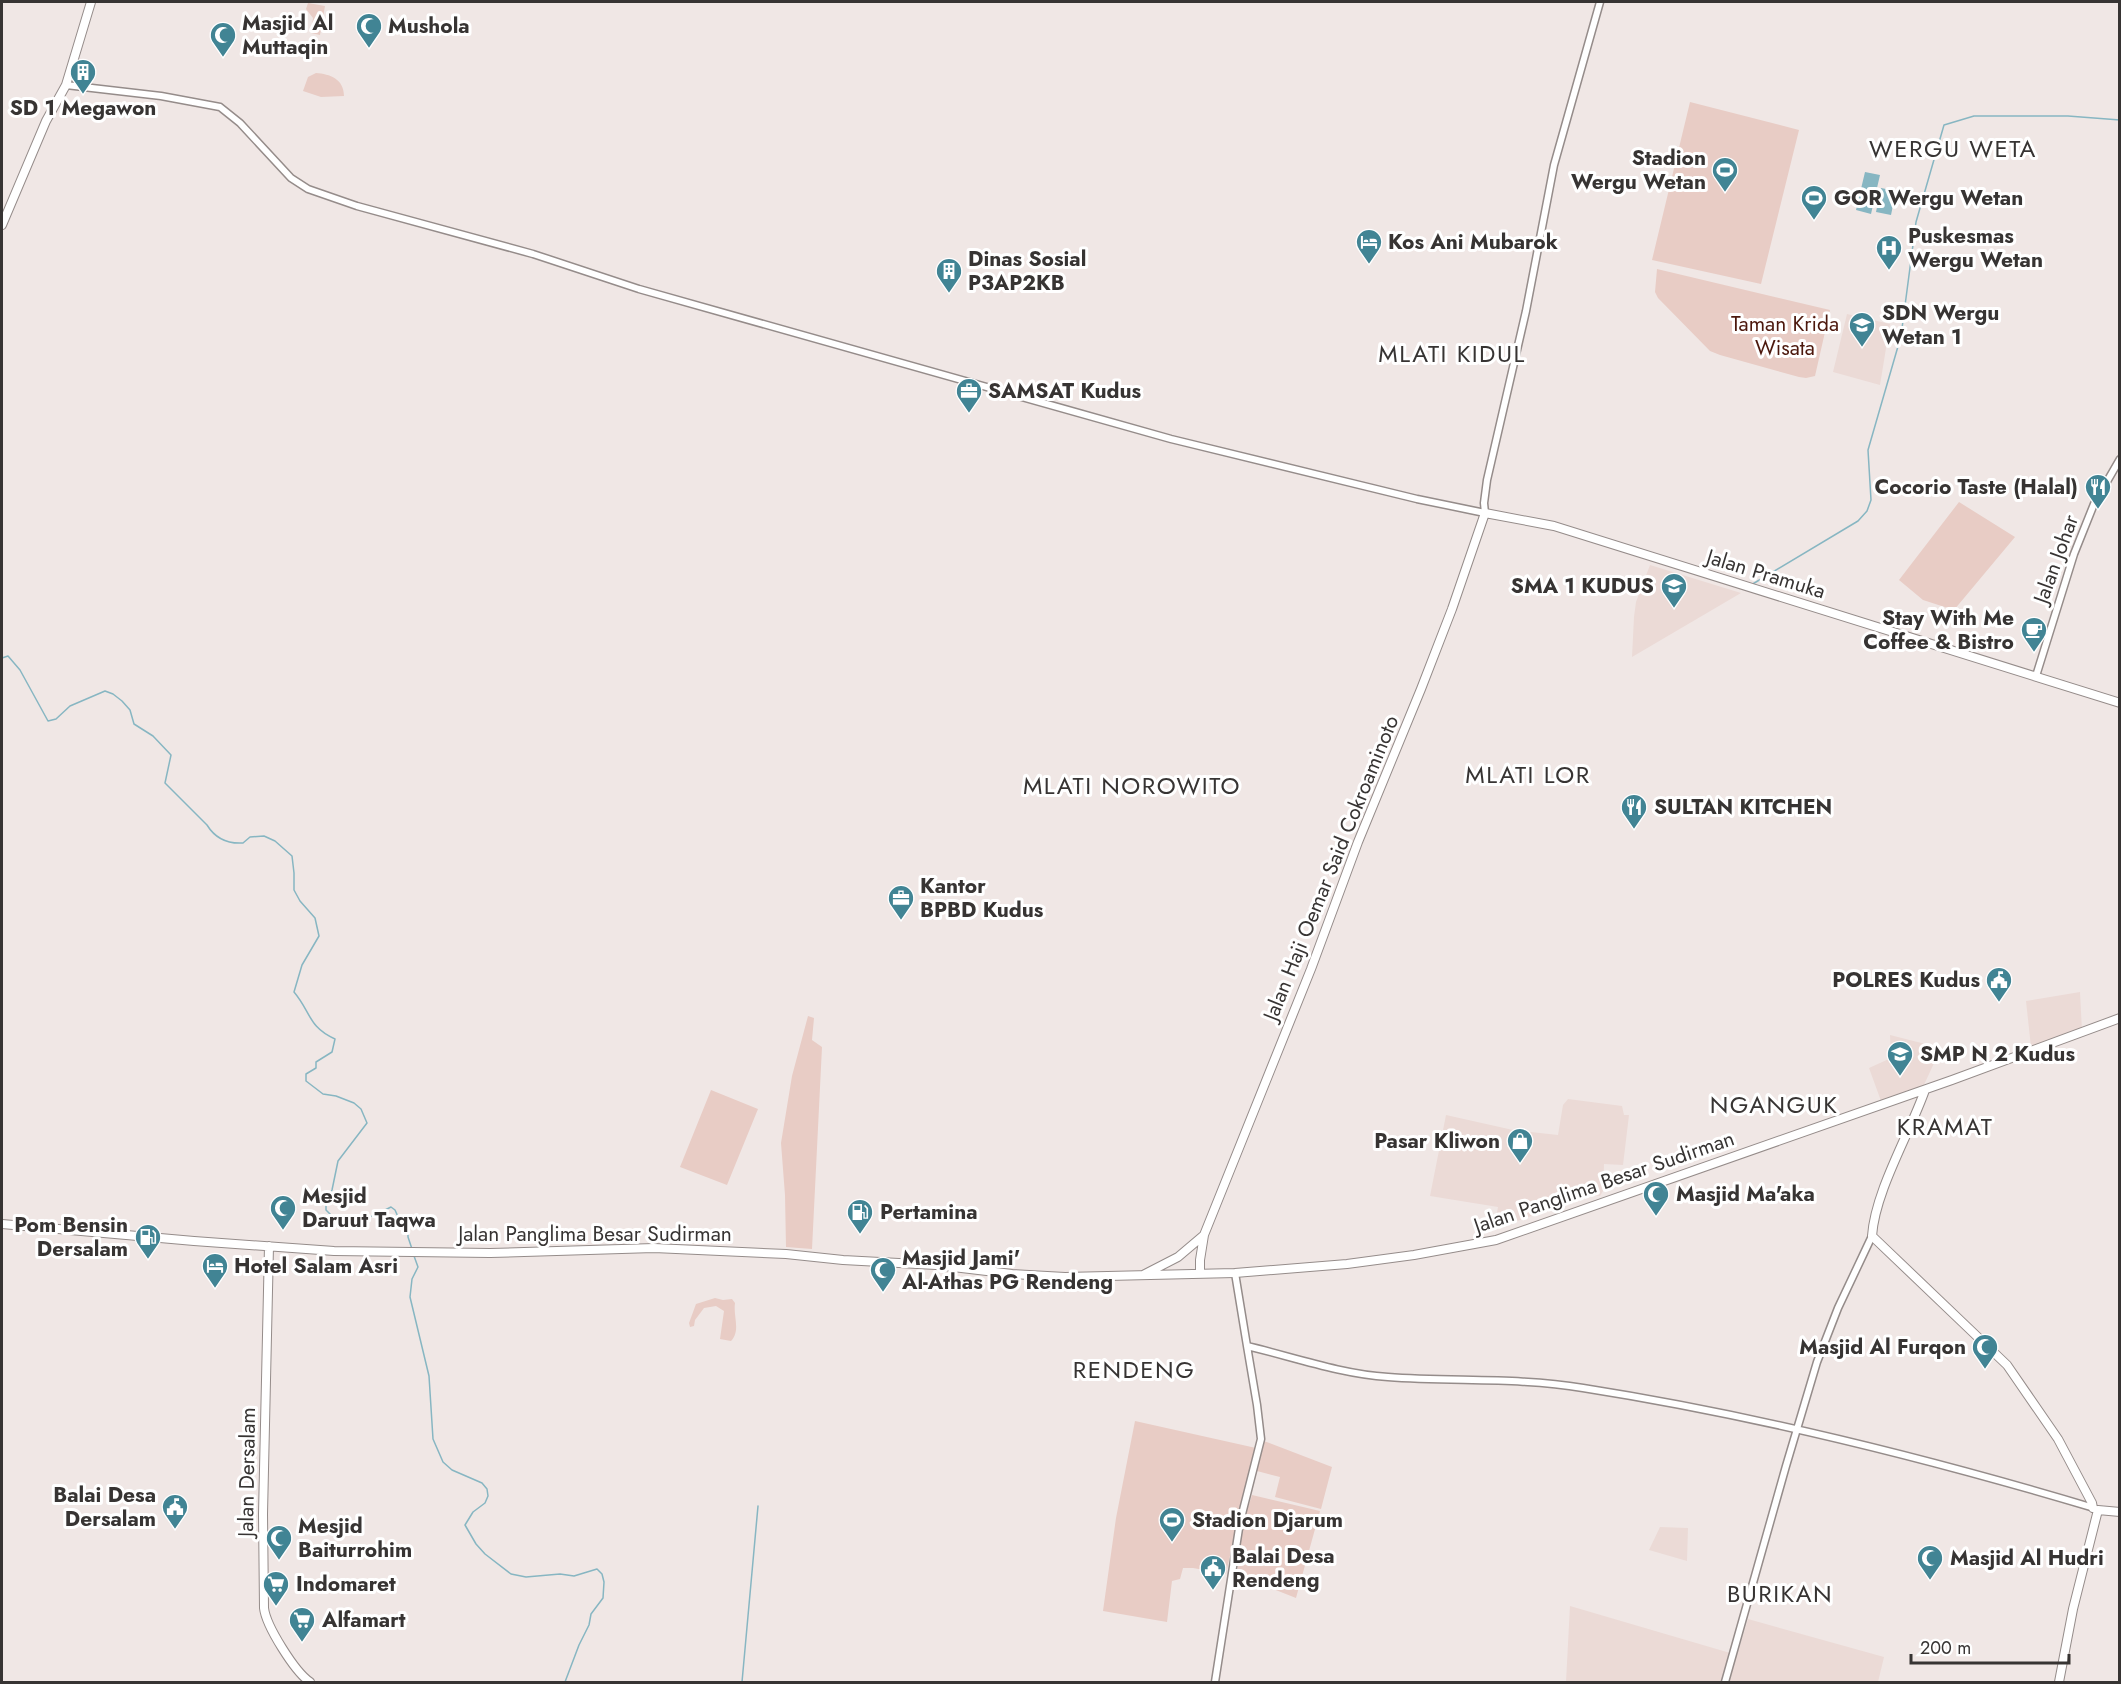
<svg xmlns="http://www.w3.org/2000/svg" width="2121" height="1684" viewBox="0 0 2121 1684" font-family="Jost,sans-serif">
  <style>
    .built { fill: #ebdad6 }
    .green { fill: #e8ccc5 }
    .water { fill: #87b6c2 }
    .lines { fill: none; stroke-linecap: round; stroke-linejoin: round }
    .stream { stroke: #87b6c2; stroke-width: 1.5 }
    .minor-casing { stroke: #958c8a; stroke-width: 9 }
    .major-casing { stroke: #958c8a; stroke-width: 10 }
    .minor { stroke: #fff; stroke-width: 6 }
    .major { stroke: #fff; stroke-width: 8 }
    .labels { text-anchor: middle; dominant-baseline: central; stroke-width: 6; stroke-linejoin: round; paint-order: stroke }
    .poi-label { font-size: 21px; font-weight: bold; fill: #373433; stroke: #fff; text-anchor: start }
    .park-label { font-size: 21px; fill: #4c180d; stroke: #fff }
    .street-label { font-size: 21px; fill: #373433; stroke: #fff }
    .quarter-label { font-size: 24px; letter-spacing: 1.5px; fill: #373433; stroke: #fff }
  </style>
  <rect width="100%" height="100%" fill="#f0e7e5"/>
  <!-- built -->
  <path class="built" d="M1847 314 1890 324 1880 385 1833 372Z
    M1650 565 1741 593 1632 657 1634 617 1636 602Z
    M2080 992 2082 1031 2031 1047 2026 1001Z
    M1890 1035 1941 1048 1923 1087 1881 1101 1869 1068 1891 1058Z
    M1568 1099 1622 1106 1624 1115H1629L1623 1165 1604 1164 1603 1191 1600 1196 1592 1195 1494 1229 1498 1207 1430 1196 1446 1115 1513 1130 1558 1135 1563 1105Z
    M1660 1527 1688 1528 1687 1561 1649 1550Z
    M1570 1606 1737 1655 1748 1619 1884 1657 1878 1682H1566Z"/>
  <!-- green -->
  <path class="green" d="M308 3 325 6 320 35 311 33 313 18 306 9Z
    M316 73C330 74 344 79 344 96L321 97 303 91 308 77Z
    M1690 102 1799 130 1761 284 1652 260Z
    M1657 269 1830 310 1815 376 1806 378 1799 377 1720 355 1710 351 1658 298 1655 292Z
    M1959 502 2015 537 1954 610 1923 600 1899 580Z
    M808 1016 814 1018 812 1040 822 1047 812 1249 786 1247 785 1195 781 1143 792 1076Z
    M711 1090 758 1109 727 1185 680 1167Z
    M715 1298 723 1300 732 1299 735 1303C733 1317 741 1330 731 1341L720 1339 724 1311 716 1306 704 1308 695 1320 694 1326 690 1327 689 1323 696 1304Z
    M1135 1421 1256 1448 1241 1505 1226 1574 1193 1568H1183L1180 1579 1172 1581 1167 1622 1103 1611 1116 1518Z
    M1264 1441 1332 1467 1321 1509 1275 1497 1280 1477 1257 1471Z
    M1252 1495 1320 1511 1296 1598 1237 1575 1242 1526Z"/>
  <!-- water -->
  <path class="water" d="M1865 172 1880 175 1871 214 1856 210Z
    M1881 188 1896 191 1891 215 1876 212Z"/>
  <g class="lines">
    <!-- stream -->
    <path class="stream" d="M1751 585 1858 521 1867 511 1871 500 1868 450 1901 336 1916 222 1944 125 1974 116H2068L2120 120
      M2 658 8 656 20 670 48 721 56 719 70 706 105 691 113 694 122 701 130 710 134 724 153 736 171 755 165 783 207 825C215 838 228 844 243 843L250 837 264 836 275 841 292 856 294 873V890L300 901 315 918 319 936 302 965 294 992C311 1012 308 1027 335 1039L332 1052 316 1062V1068L306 1074V1081L323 1094 336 1096 354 1103 361 1109 367 1123 338 1161 332 1190 326 1201V1210L331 1215 342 1218 373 1216 391 1207 395 1210C398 1218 401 1223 408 1228V1237L412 1249
      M414 1256 418 1267 412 1279 410 1297 429 1376 433 1439 443 1462 452 1470 482 1483 487 1489 488 1496 485 1503 473 1512 465 1525 476 1544 485 1554 511 1574 526 1577 560 1574 574 1576 597 1569 602 1574 604 1582 603 1598 591 1614 589 1625 579 1645 565 1682
      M742 1682 758 1506"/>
    <!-- minor casing -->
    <g class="minor-casing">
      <path id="minor" d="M66 85 161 96 220 107 240 123 291 178 308 189 357 206 533 254 639 289 1171 439 1417 499 1485 513 1484 503 1487 480 1526 311 1554 165 1600 2
        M2036 676 2074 554 2094 504 2120 459
        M1235 1273 1247 1346C1293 1357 1341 1374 1388 1377 1453 1382 1518 1377 1583 1388 1755 1415 1927 1458 2094 1508
        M1215 1682 1240 1522 1261 1439 1257 1405 1247 1346
        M1725 1682 1786 1466 1817 1362 1838 1308 1872 1236"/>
    </g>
    <!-- major casing -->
    <g class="major-casing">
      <path id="major" d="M2 225 46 121 66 85 91 2
        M1485 513 1554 526 2120 703
        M1925 1090C1910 1133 1875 1191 1872 1236L2007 1365 2058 1439 2092 1503 2093 1508
        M2 1224 194 1241 334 1251 490 1253 654 1248 786 1254 843 1260 936 1265 1012 1274 1065 1277 1235 1273 1347 1264 1414 1255 1496 1240 1952 1080 2120 1018
        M269 1246 263 1514 264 1608C266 1626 295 1672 310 1682
        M1200 1274V1260L1204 1235 1311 969 1358 842 1421 689 1452 609 1485 513
        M1143 1275 1178 1257 1204 1235
        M2059 1682 2073 1609 2098 1510 2120 1512"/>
    </g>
    <!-- minor -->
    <use href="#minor" class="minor"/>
    <!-- major -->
    <use href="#major" class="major"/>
  </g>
  <!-- icons -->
  <defs>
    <g id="mosque-pin" transform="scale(1.35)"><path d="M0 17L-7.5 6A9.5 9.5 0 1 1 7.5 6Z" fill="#418494" stroke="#fff"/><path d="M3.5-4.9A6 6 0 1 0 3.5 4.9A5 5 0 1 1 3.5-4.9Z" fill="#fff"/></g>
    <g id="building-pin" transform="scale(1.35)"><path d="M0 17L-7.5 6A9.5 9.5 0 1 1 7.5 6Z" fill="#418494" stroke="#fff"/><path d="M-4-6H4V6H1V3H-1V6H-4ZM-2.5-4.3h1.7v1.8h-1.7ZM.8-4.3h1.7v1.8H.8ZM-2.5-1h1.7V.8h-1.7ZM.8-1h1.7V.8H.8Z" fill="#fff"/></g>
    <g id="stadium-pin" transform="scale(1.35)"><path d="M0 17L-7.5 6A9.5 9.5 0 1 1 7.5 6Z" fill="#418494" stroke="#fff"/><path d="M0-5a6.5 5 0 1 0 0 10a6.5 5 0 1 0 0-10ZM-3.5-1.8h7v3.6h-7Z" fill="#fff"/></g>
    <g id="hotel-pin" transform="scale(1.35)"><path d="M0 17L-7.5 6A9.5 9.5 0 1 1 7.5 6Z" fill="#418494" stroke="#fff"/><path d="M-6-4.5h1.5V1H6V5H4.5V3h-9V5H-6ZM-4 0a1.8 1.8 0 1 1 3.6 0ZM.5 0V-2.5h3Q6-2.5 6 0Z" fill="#fff"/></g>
    <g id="hospital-pin" transform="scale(1.35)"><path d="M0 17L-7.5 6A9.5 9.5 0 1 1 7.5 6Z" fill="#418494" stroke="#fff"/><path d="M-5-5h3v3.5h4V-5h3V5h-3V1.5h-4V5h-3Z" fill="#fff"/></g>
    <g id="school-pin" transform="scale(1.35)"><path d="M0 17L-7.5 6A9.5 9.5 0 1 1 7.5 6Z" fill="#418494" stroke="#fff"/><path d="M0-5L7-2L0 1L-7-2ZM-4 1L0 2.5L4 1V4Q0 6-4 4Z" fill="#fff"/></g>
    <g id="office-pin" transform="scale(1.35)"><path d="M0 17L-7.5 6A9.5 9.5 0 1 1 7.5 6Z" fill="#418494" stroke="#fff"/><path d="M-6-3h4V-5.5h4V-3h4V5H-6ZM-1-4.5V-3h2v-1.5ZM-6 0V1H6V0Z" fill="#fff"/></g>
    <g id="restaurant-pin" transform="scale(1.35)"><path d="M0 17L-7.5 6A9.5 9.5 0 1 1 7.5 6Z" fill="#418494" stroke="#fff"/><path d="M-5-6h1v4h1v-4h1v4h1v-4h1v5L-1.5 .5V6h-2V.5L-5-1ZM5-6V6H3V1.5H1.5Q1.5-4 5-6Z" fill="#fff"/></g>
    <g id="cafe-pin" transform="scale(1.35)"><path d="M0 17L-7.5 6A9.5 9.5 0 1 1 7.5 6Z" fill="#418494" stroke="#fff"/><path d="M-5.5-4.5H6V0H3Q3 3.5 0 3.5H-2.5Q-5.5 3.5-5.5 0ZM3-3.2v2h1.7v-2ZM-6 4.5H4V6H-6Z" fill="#fff"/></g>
    <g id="civic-pin" transform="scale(1.35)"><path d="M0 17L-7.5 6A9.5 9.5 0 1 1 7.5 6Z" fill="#418494" stroke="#fff"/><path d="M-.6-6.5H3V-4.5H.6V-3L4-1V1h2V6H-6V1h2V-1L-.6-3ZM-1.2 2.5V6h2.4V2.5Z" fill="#fff"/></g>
    <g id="shop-pin" transform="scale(1.35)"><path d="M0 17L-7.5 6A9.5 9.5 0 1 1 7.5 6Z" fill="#418494" stroke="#fff"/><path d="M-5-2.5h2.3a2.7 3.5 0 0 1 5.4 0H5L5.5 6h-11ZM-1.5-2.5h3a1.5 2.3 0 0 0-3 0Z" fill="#fff"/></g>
    <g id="fuel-pin" transform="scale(1.35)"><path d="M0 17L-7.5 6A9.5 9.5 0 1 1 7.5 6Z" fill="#418494" stroke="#fff"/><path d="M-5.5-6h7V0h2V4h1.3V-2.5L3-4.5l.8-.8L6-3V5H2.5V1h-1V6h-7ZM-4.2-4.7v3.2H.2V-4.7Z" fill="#fff"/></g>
    <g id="supermarket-pin" transform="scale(1.35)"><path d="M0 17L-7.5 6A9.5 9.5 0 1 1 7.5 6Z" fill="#418494" stroke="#fff"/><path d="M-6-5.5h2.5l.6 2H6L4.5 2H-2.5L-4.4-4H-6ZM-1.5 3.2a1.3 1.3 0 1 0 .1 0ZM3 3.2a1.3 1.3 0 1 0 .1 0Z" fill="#fff"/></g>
  </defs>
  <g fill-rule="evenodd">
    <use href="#mosque-pin" x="369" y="26"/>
    <use href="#mosque-pin" x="223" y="35"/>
    <use href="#building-pin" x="83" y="72"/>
    <use href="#stadium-pin" x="1725" y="170"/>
    <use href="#stadium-pin" x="1814" y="198"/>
    <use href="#hotel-pin" x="1369" y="242"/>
    <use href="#hospital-pin" x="1889" y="248"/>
    <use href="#building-pin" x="949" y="271"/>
    <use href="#school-pin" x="1862" y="325"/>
    <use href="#office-pin" x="969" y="391"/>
    <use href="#restaurant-pin" x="2098" y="487"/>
    <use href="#school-pin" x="1674" y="586"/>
    <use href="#cafe-pin" x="2034" y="630"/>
    <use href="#restaurant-pin" x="1634" y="807"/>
    <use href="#office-pin" x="901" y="898"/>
    <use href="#civic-pin" x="1999" y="980"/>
    <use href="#school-pin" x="1900" y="1054"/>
    <use href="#shop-pin" x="1520" y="1141"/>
    <use href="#mosque-pin" x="1656" y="1194"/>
    <use href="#mosque-pin" x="283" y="1208"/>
    <use href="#fuel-pin" x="860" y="1212"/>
    <use href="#fuel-pin" x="148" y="1237"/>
    <use href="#hotel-pin" x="215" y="1266"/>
    <use href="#mosque-pin" x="883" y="1270"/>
    <use href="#mosque-pin" x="1985" y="1347"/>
    <use href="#civic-pin" x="175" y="1507"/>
    <use href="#stadium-pin" x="1172" y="1520"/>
    <use href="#mosque-pin" x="279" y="1538"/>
    <use href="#mosque-pin" x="1930" y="1558"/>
    <use href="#civic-pin" x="1213" y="1568"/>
    <use href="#supermarket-pin" x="276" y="1584"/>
    <use href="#supermarket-pin" x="302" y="1620"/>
  </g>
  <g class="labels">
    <!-- poi labels -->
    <g class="poi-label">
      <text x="242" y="23">Masjid Al<tspan x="242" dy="24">Muttaqin</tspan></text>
      <text x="388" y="26">Mushola</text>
      <text x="83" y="108" text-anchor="middle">SD 1 Megawon</text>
      <text x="1706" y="158" text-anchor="end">Stadion<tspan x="1706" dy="24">Wergu Wetan</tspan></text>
      <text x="1834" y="198">GOR Wergu Wetan</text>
      <text x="1908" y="236">Puskesmas<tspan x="1908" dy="24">Wergu Wetan</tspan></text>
      <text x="1388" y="242">Kos Ani Mubarok</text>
      <text x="968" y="259">Dinas Sosial<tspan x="968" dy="24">P3AP2KB</tspan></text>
      <text x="1882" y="313">SDN Wergu<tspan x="1882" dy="24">Wetan 1</tspan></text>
      <text x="988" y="391">SAMSAT Kudus</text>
      <text x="2078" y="487" text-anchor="end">Cocorio Taste (Halal)</text>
      <text x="1654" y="586" text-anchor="end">SMA 1 KUDUS</text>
      <text x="2014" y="618" text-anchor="end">Stay With Me<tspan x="2014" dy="24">Coffee &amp; Bistro</tspan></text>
      <text x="1654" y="807">SULTAN KITCHEN</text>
      <text x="920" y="886">Kantor<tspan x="920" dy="24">BPBD Kudus</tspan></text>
      <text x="1980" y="980" text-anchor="end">POLRES Kudus</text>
      <text x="1920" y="1054">SMP N 2 Kudus</text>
      <text x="1500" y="1141" text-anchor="end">Pasar Kliwon</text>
      <text x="1676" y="1194">Masjid Ma'aka</text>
      <text x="302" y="1196">Mesjid<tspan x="302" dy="24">Daruut Taqwa</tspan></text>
      <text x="880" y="1212">Pertamina</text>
      <text x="128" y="1225" text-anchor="end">Pom Bensin<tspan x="128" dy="24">Dersalam</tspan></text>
      <text x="902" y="1258">Masjid Jami'<tspan x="902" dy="24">Al-Athas PG Rendeng</tspan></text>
      <text x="234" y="1266">Hotel Salam Asri</text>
      <text x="1966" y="1347" text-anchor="end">Masjid Al Furqon</text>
      <text x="156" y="1495" text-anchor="end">Balai Desa<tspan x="156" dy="24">Dersalam</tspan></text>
      <text x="1192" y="1520">Stadion Djarum</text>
      <text x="298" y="1526">Mesjid<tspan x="298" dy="24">Baiturrohim</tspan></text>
      <text x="1232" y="1556">Balai Desa<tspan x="1232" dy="24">Rendeng</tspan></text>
      <text x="1950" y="1558">Masjid Al Hudri</text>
      <text x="296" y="1584">Indomaret</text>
      <text x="322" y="1620">Alfamart</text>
    </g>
    <!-- park labels -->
    <g class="park-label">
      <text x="1785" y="324">Taman Krida<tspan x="1785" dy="24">Wisata</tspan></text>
    </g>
    <!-- street labels -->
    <g class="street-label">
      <text transform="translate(2056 559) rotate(-70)">Jalan Johar</text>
      <text transform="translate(1766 574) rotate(17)">Jalan Pramuka</text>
      <text transform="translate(1331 868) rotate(-68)">Jalan Haji Oemar Said Cokroaminoto</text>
      <text transform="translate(1604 1182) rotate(-19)">Jalan Panglima Besar Sudirman</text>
      <text x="595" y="1234">Jalan Panglima Besar Sudirman</text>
      <text transform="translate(247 1472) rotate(-89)">Jalan Dersalam</text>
    </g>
    <!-- quarter labels -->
    <g class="quarter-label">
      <text x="1953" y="148">WERGU WETA</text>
      <text x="1452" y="353">MLATI KIDUL</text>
      <text x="1528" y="774">MLATI LOR</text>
      <text x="1132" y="785">MLATI NOROWITO</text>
      <text x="1774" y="1104">NGANGUK</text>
      <text x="1945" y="1126">KRAMAT</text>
      <text x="1134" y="1369">RENDENG</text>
      <text x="1780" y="1593">BURIKAN</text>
    </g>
  </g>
  <!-- border -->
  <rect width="2121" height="1684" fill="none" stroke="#373433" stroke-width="6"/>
  <!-- scale -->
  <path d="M1911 1654v9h158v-9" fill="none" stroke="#373433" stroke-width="3"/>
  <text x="1920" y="1654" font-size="18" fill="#373433" stroke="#ffffff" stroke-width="4.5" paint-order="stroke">200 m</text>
</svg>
